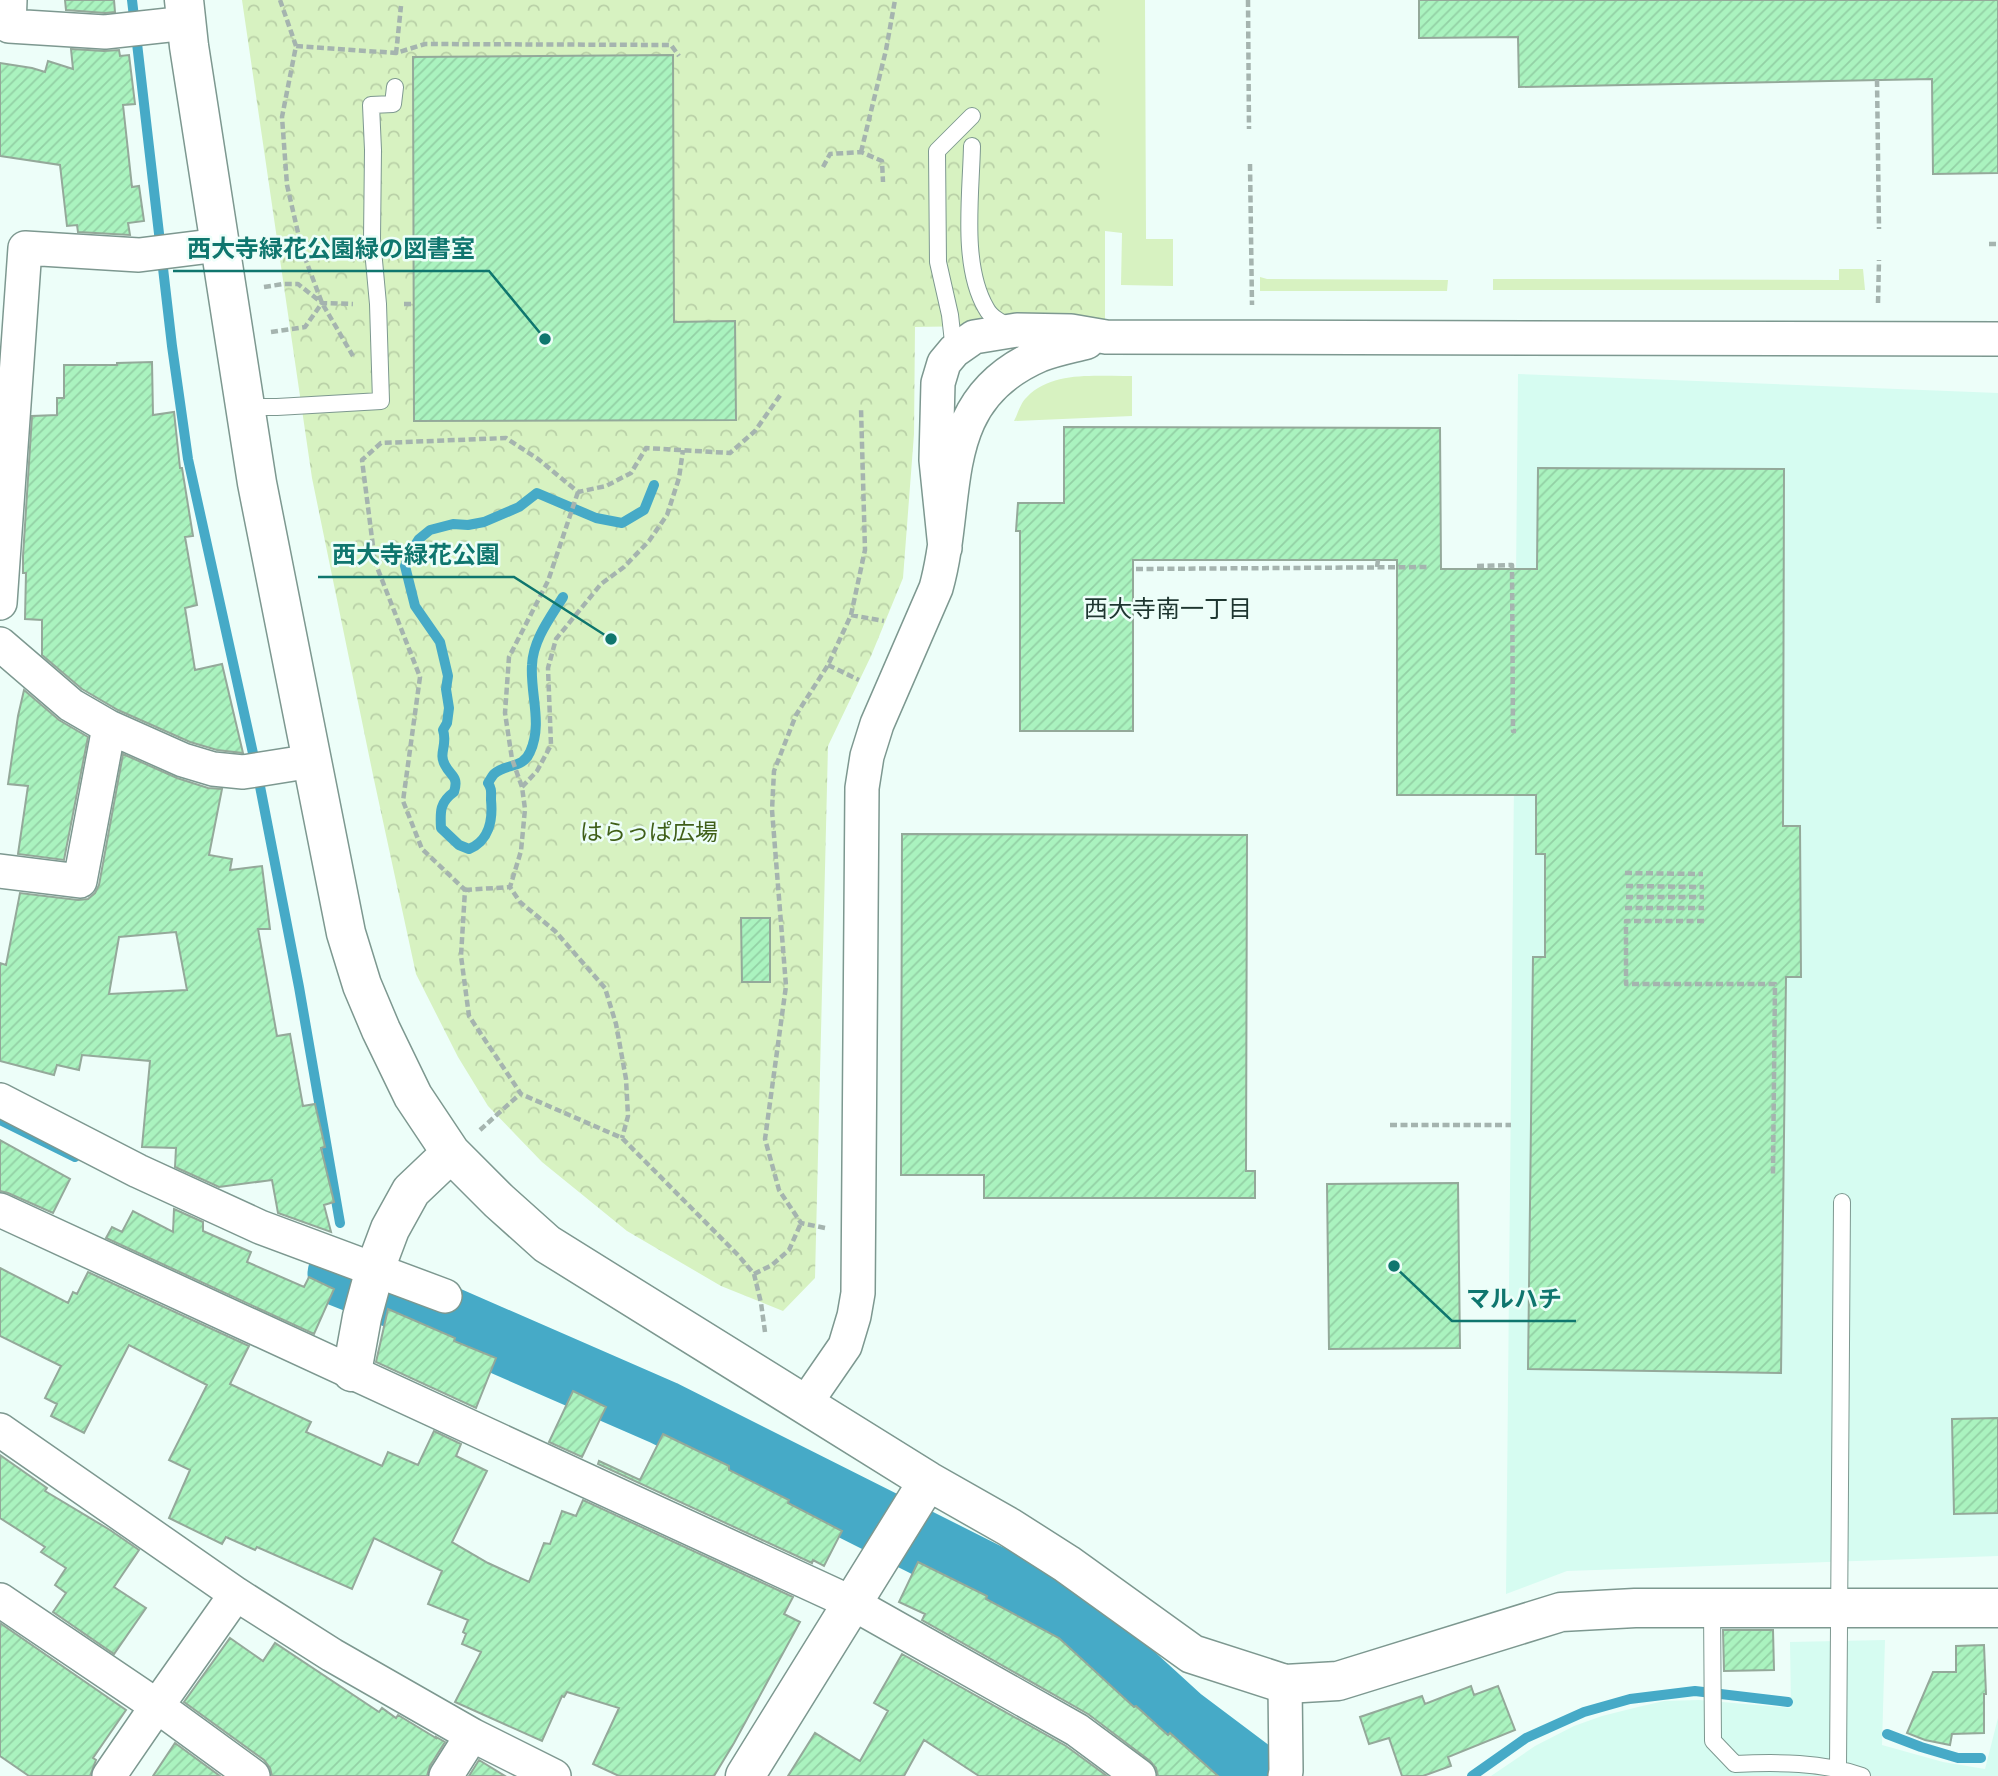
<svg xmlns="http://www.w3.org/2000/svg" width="1998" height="1776" viewBox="0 0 1998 1776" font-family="'Fira Sans','Noto Sans JP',sans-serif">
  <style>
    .built { fill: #d6fcf1 }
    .grass { fill: #d7f2c1 }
    .park { fill: url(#park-crowns) }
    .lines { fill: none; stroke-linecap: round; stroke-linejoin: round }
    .stream { stroke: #46aac7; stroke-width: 10 }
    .river { stroke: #46aac7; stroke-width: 65 }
    .building { fill: url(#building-hatch); stroke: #94a99a; stroke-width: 2; fill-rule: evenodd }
    .lane-casing { stroke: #7d9890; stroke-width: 18 }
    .street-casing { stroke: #7d9890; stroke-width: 36 }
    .secondary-casing { stroke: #7d9890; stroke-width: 41 }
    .path { stroke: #a5b4af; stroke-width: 4.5; stroke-dasharray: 7 3.5; stroke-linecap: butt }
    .lane { stroke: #fff; stroke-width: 16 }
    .street { stroke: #fff; stroke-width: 33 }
    .secondary { stroke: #fff; stroke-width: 38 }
    .labels { text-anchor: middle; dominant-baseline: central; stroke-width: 5; stroke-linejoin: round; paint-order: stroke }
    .park-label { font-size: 23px; fill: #3f5f18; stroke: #edfef9 }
    .neighbourhood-label { font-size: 24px; fill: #1e3630; stroke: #edfef9 }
    .leader { fill: none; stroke: #0f766e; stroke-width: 2.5 }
    .callout-dot { fill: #0f766e; stroke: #edfef9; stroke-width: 2.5 }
    .callout-label { font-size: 24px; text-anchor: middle; font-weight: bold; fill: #0f766e; stroke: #edfef9; stroke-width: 5; stroke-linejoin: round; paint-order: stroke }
  </style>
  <defs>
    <pattern id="park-crowns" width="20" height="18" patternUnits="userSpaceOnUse" patternTransform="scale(1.75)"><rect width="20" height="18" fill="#d7f2c1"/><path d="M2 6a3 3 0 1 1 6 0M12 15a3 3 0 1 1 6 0" fill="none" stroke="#b9d0a7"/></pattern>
    <pattern id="building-hatch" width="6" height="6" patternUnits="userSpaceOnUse" patternTransform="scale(1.75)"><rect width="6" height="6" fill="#aaf3bf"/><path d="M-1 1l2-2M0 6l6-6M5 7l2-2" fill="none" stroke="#93d1a5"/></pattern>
  </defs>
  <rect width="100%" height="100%" fill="#edfef9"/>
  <!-- built -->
  <path class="built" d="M1518 374 1998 393V1556L1567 1571 1506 1594Z
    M1885 1640 1882 1745 1943 1762 1985 1769 1998 1718V1776H1491L1535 1746 1574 1726 1602 1716 1638 1707 1664 1701 1699 1700 1791 1708 1790 1642Z"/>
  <!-- grass -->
  <path class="grass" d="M1105 0H1145L1146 239H1173V286L1121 285 1122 233 1105 231Z
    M1839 269H1863L1865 290H1493V279L1839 280Z
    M1260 277 1267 279 1448 280 1447 291H1260Z
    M1132 376V416L1014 421C1018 413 1021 402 1027 397 1053 370 1098 377 1132 376Z"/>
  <!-- park -->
  <path class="park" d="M242 0H1105V324L915 327 914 434 903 578 871 656 828 746 815 1278 783 1311 721 1286 627 1231 542 1162 488 1106 458 1057 416 974 373 775 312 478Z"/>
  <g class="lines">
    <!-- stream -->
    <path class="stream" d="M132 0 172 346 188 459 258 776 299 987 340 1223
      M563 597C550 618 533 640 532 665 530 694 543 724 530 752 523 769 506 763 494 774 492 776 490 780 488 783 492 789 491 792 491 800 493 820 489 841 469 849L459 845 441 828C440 811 440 802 454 792 459 776 451 777 445 765 438 753 448 745 443 730L447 723 449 708 446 689 448 676 440 642 415 606 405 566 410 553 419 539 430 530 453 524 468 525 484 522 519 507 537 493 596 518 622 523 644 510 654 485
      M0 1120 75 1157
      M1887 1734 1921 1747 1958 1758H1981
      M1472 1776 1526 1738 1584 1712 1630 1699 1695 1691 1788 1702"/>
    <!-- river -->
    <path class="river" d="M340 1274 398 1297 664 1413 1000 1582 1062 1616 1122 1666 1180 1719 1256 1776"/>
  </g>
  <!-- building -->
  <path class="building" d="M65 0H114L115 12 105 13 66 10Z
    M1419 0H1998V173L1933 174 1932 79 1519 87 1518 37 1419 38Z
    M71 49 104 51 119 50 120 56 129 55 135 104 123 105 132 187 139 186 144 221 128 223 130 235 78 232 77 225 67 226 60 165 0 156V63L32 68 45 72 48 61 73 69Z
    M673 55 674 322 735 321 736 420 414 421 413 57Z
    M152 362 153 415 174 412 180 468H182L193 536 185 537 197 605 185 608 195 670 222 664 243 753 217 750 190 742 118 710 82 689 42 655V620L25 619 26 573H23V556L32 416 57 415V398H64V365H117V363Z
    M1064 427 1440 428 1441 569H1537L1538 468 1784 469 1783 826H1800L1801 977H1786L1781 1373 1528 1369 1533 957H1545V854H1536V795H1397V560H1133V731H1020V531H1016L1018 503H1064Z
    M24 690 59 720 88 737 64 860 18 854 28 786 8 784 18 716Z
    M123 754 177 778 208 788 222 789 209 855 232 859 230 870 262 866 270 929H258L277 1036 290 1034 303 1106 315 1104 325 1147 321 1148 334 1202 324 1205 331 1232 278 1213 272 1180 219 1187 175 1167 176 1148 142 1147 150 1061 82 1055 79 1070 57 1065 54 1075 0 1061V963L6 965 20 893 78 900 88 899 95 893 99 885ZM176 932 187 990 109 994 119 937Z
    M902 834 1247 835 1246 1171H1255V1198H984V1175H901Z
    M741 918H770V982H742Z
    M0 1140 70 1179 53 1213 8 1193 0 1191Z
    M1458 1183 1460 1348 1329 1349 1327 1184Z
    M174 1209 203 1222V1231L251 1252 247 1262 304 1287 309 1277 334 1289 314 1334 106 1238 112 1227 122 1232 133 1211 173 1232Z
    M0 1268 68 1303 73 1292 77 1294 88 1272 249 1346 230 1384 311 1422 306 1432 382 1466 388 1452 418 1465 434 1431 461 1444 456 1456 487 1471 452 1542 488 1563 529 1582 544 1543 550 1544 562 1511 576 1516 583 1500 793 1597 784 1614 800 1622 734 1743 714 1776H619L593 1764 619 1708 567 1692 564 1697 562 1696 542 1741 455 1702 481 1652 462 1644 466 1634 463 1632 468 1620 428 1604 442 1571 374 1538 352 1589 257 1547 255 1550 226 1537 222 1544 169 1518 190 1470 169 1460 207 1385 129 1345 84 1433 51 1416 57 1404 45 1398 61 1366 0 1336Z
    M388 1309 455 1338 454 1341 496 1358 476 1408 376 1362Z
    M573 1391 606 1407 582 1457 549 1442Z
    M1998 1418V1513L1954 1514 1952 1419Z
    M663 1434 729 1466V1470L789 1500 788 1503 842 1531 824 1566 813 1560 812 1563 598 1464 599 1461 640 1480Z
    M0 1455 47 1488 45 1491 110 1530 139 1550 114 1587 146 1608 114 1654 53 1612 66 1593 55 1585 66 1568 41 1552 45 1547 0 1518Z
    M918 1562 987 1596 986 1599 1059 1638 1134 1707 1136 1706 1168 1735 1170 1733 1218 1776H1158L1156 1768 1150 1761 1088 1714 922 1620 925 1614 899 1602Z
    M0 1623 126 1710 93 1758 96 1760 90 1776H29L0 1756Z
    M1723 1630H1773L1774 1670 1724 1671Z
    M230 1638 263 1661 275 1643 379 1712 382 1708 396 1718 398 1715 436 1738V1737L445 1742 430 1766 427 1776H272L270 1768 264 1760 184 1702Z
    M1984 1645 1986 1694H1984V1733L1952 1734 1950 1745 1925 1740 1907 1733 1933 1672H1956V1646Z
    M902 1654 1066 1746 1107 1776H979L924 1740 904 1776H788L815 1733 860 1761 888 1711 874 1703Z
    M1471 1686 1474 1695 1498 1686 1515 1730 1448 1757 1451 1766 1423 1776H1402L1389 1738 1369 1744 1360 1717 1422 1696 1425 1704Z
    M175 1743 220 1776H153Z
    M479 1760 505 1776H469Z"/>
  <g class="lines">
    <!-- lane casing -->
    <g class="lane-casing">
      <path id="lane" d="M972 146C971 195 961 265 986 308 991 318 1002 323 1011 327
        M954 351 950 315 938 262 937 151 972 116
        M244 407H277L381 401 378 304 372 239 373 150 371 105 393 104 395 87
        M1712 1608 1713 1741 1735 1764C1777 1762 1822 1762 1862 1776
        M1838 1768 1842 1202"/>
    </g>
    <!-- street casing -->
    <g class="street-casing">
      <path id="street" d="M10 0 9 26 105 32 187 23
        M945 548 936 460 938 383 944 363 954 351 974 337 1017 330 1071 331 1106 337 1998 339
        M0 603 25 248 139 255 219 245
        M0 644 71 705 109 727 183 760 213 769 243 772 312 761
        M0 871 80 881 109 727
        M0 1100 138 1171 260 1227 445 1296
        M0 1210 852 1603 1077 1730 1139 1776
        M805 1404 845 1346 854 1316 858 1293 862 788 867 756 877 724 936 588C962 496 933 401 1040 355 1055 349 1072 346 1087 342
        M0 1430 236 1594 332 1655 472 1735
        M0 1600 157 1706 236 1594
        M109 1776 157 1706 253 1776
        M446 1776 472 1735 554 1776
        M1285 1776 1286 1771 1285 1684"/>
    </g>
    <!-- secondary casing -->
    <g class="secondary-casing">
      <path id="secondary" d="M184 0 189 46 257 483 346 933 362 985 381 1030 413 1096 451 1153 499 1201 547 1244 928 1481 1009 1527 1067 1564 1192 1654 1285 1684 1338 1681 1561 1612 1635 1608H1998
        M352 1372 362 1317 375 1269 390 1229 411 1191 451 1153
        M745 1776 928 1481"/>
    </g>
    <!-- path -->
    <path class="path" d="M280 0 296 46 282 117 287 185 302 250 322 303 353 356
      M1248 0 1249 129
      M296 46 396 53 425 44 671 45 679 56
      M396 54 401 6
      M1877 80 1879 229
      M861 152 886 50 895 0
      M1250 164 1252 305
      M823 167 830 154 861 152 882 161 883 182
      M1989 244H1998
      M264 287 283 284H298L322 303 353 304
      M1878 303 1879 260
      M404 304H414
      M271 332 305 327 322 303
      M578 492 548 581 509 657 505 713 512 759 522 787 525 809 521 851 510 887 520 902 555 931 605 988 616 1024 626 1079 628 1116 622 1138
      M1477 566 1512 565 1513 731H1516
      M1377 567 1378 560
      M1136 569 1430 567
      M851 615 884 621
      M828 665 859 680
      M522 787 537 771 551 745 548 668 556 639 601 584 624 567 649 541 667 515 679 478 683 450
      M1625 873 1703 874
      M1626 886 1704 887
      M465 890 510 887
      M1626 897H1704
      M1625 908H1704
      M1704 921H1626V984H1775L1773 1174
      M1390 1125H1511
      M480 1130 520 1094
      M825 1228 801 1223 779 1190 765 1139 786 986 772 810 774 771 796 715 828 665 851 615 865 550 861 408
      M754 1274 772 1265 789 1250 801 1223
      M765 1332 761 1303 754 1274 738 1255 622 1138 521 1094 469 1016 461 956 465 890 422 849 403 801 420 677 375 562 362 460 381 443 506 438 538 459 578 492 606 486 631 473 646 448 730 453 755 431 781 394"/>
    <!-- lane -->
    <use href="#lane" class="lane"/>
    <!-- street -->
    <use href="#street" class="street"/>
    <!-- secondary -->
    <use href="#secondary" class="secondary"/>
  </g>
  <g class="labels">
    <!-- park labels -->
    <g class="park-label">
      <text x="649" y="832">はらっぱ広場</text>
    </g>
    <!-- neighbourhood labels -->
    <g class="neighbourhood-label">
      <text x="1168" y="609">西大寺南一丁目</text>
    </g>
  </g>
  <!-- callouts -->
  <path class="leader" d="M545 339L489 271H173M611 639L514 577H318M1394 1266L1452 1321H1576"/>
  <g class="callout-dot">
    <circle cx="545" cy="339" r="7"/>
    <circle cx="611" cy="639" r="7"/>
    <circle cx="1394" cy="1266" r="7"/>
  </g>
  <g class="callout-label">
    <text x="331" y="257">西大寺緑花公園緑の図書室</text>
    <text x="416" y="563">西大寺緑花公園</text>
    <text x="1514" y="1307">マルハチ</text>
  </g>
</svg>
